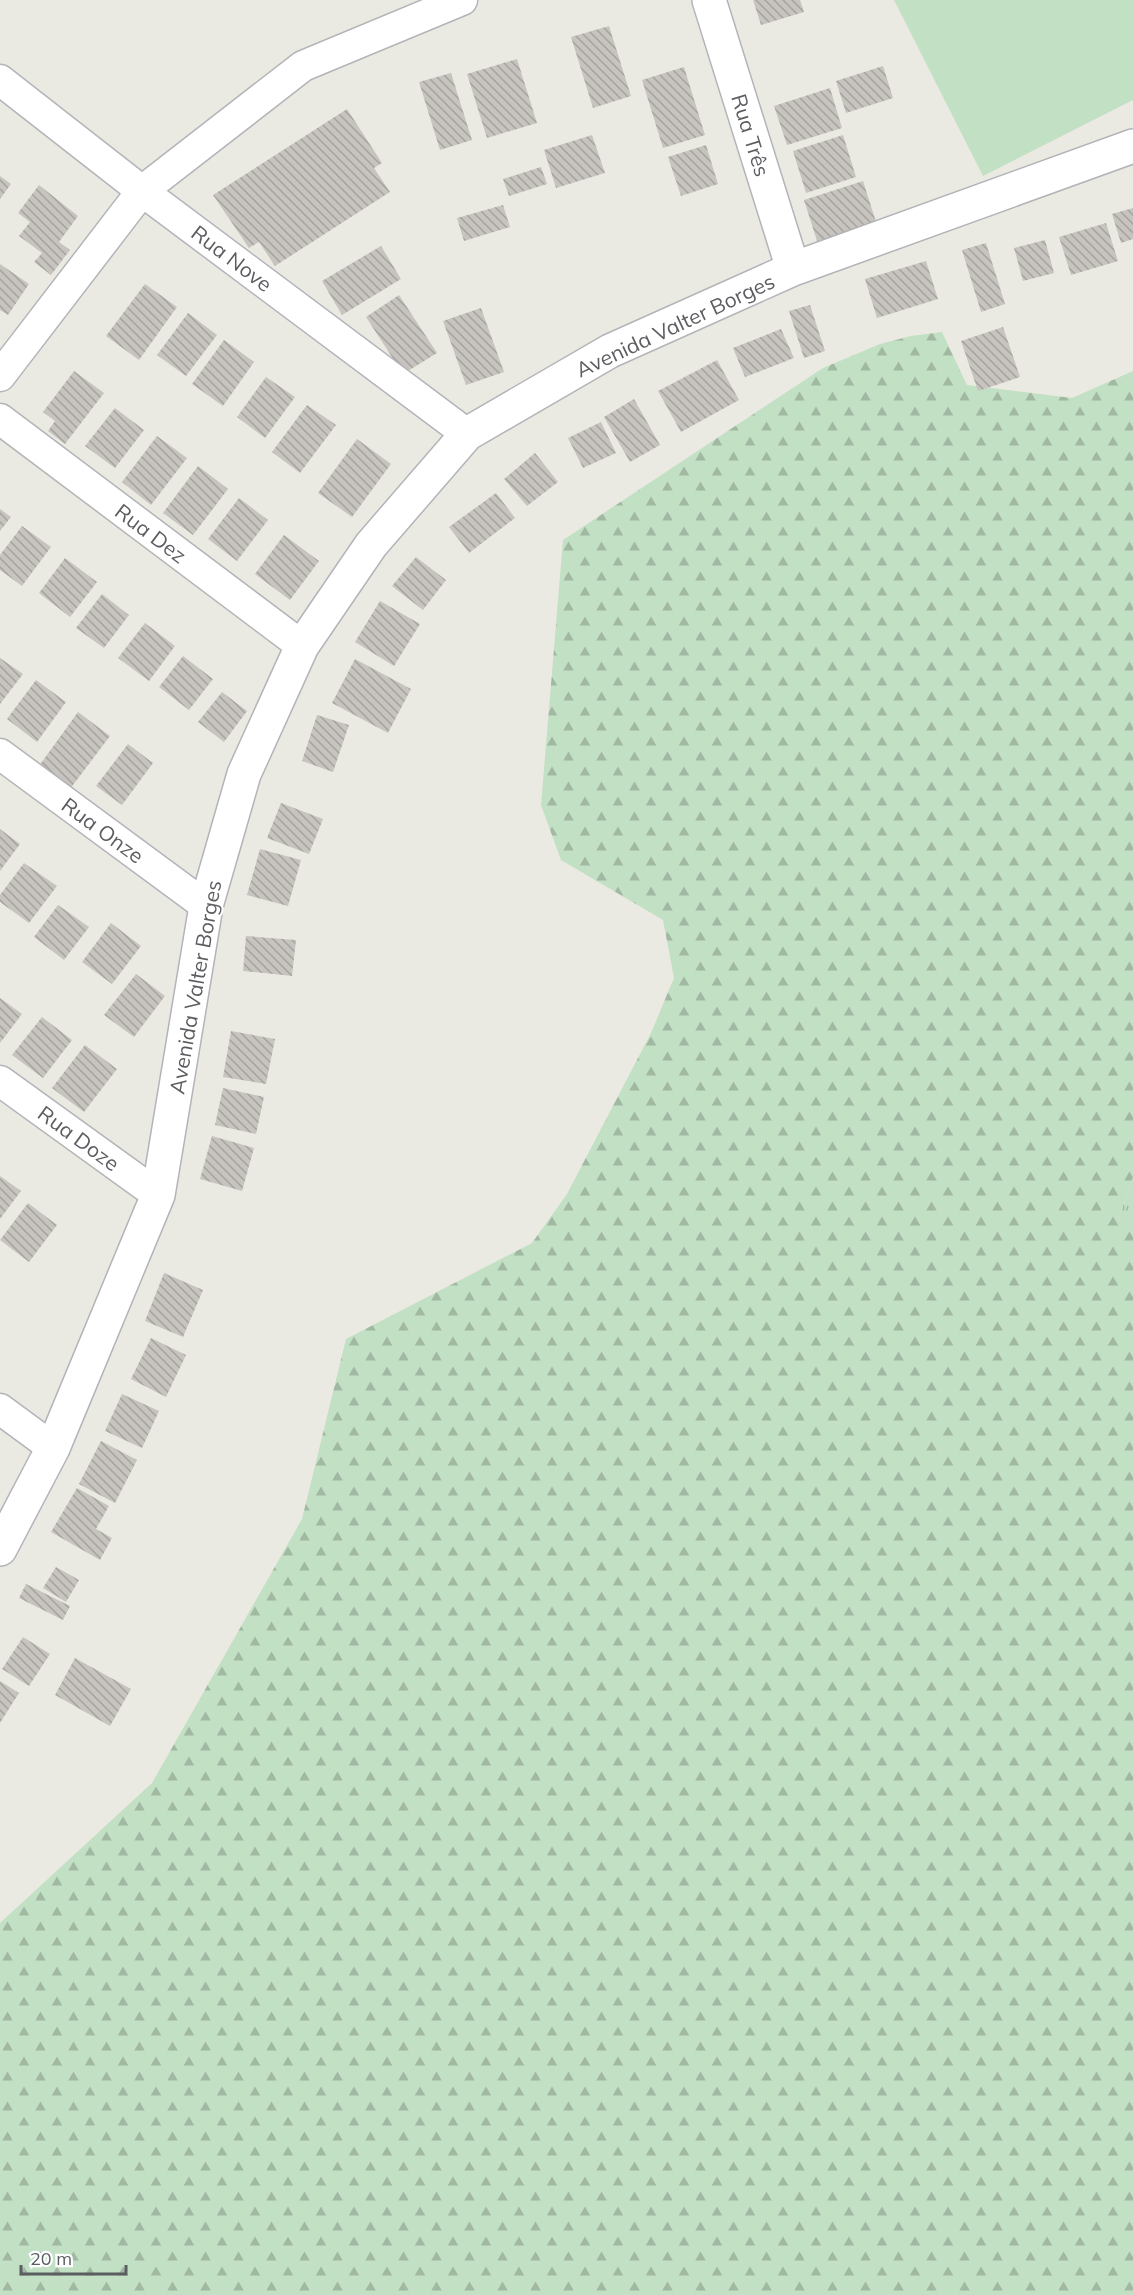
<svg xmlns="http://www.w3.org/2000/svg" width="1133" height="2295" viewBox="0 0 1133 2295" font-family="Mulish,sans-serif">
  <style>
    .grass { fill: url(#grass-tufts) }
    .forest { fill: url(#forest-firs) }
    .garden { fill: #c2e0c3 }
    .building { fill: url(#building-back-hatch) }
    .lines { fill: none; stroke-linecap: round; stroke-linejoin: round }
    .minor-casing { stroke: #b3b4b8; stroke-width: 33 }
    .tertiary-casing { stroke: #b3b4b8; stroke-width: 36 }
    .minor { stroke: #fff; stroke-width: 30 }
    .tertiary { stroke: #fff; stroke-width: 33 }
    .labels { text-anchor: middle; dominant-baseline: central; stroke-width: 4.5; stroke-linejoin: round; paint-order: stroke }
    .street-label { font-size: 21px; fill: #5b5d61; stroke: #fff }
  </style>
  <defs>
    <pattern id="grass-tufts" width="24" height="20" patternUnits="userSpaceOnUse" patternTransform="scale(1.5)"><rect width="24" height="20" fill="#c2e0c3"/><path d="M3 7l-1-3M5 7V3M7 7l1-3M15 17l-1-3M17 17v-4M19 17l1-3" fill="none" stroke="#a1b9a2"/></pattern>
    <pattern id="forest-firs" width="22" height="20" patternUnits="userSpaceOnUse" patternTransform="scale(1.5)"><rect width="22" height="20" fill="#c2e0c3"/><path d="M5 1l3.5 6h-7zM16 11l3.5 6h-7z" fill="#a1b9a2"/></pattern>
    <pattern id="building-back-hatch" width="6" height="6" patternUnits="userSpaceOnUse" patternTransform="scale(1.5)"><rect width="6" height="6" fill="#c7c4bf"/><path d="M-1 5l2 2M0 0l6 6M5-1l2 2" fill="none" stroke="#a5a29f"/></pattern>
  </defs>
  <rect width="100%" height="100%" fill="#ebeae2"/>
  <!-- grass -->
  <path class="grass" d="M1133 1177V1228L1118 1220Z"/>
  <!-- forest -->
  <path class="forest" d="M942 332 967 385 1072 398 1133 371V1177L1118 1220 1133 1228V2295H0V1923L152 1783 302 1519 346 1339 532 1243 567 1194 651 1033 674 978 663 920 561 860 541 805 563 540 823 368 880 344 911 336Z"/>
  <!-- garden -->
  <path class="garden" d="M894 0H1133V100L983 176Z"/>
  <!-- building -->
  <path class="building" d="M753 0H800L804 12 761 25Z
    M609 26 631 96 593 108 571 37Z
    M517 59 537 123 487 138 467 74Z
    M883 66 893 98 846 113 836 81Z
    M684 67 705 135 663 148 642 80Z
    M451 73 472 140 440 150 419 82Z
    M830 88 842 128 787 145 774 106Z
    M347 109 382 163 374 168 390 192 275 266 259 242 249 248 213 195Z
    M592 135 605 173 556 188 544 150Z
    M843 135 856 177 806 193 793 151Z
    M706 145 718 184 681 196 668 157Z
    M541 167 547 184 509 196 503 179Z
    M0 176 11 184 0 199Z
    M863 181 877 225 818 244 804 200Z
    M39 185 78 216 59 242 70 250 51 275 34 262 42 253 19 236 30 222 18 213Z
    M503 205 510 227 464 241 457 218Z
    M1133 208V239L1121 243 1112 214Z
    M1106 223 1118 261 1071 275 1059 237Z
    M1045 240 1054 273 1023 281 1014 248Z
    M986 243 1005 304 981 312 962 250Z
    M381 246 401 279 342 315 322 281Z
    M926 261 938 299 877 318 865 279Z
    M0 264 29 284 8 315 0 310Z
    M145 284 177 307 139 360 106 336Z
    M399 295 437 353 403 374 366 317Z
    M810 305 825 351 804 358 789 311Z
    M481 308 504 372 466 385 443 321Z
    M188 313 217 335 186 376 157 355Z
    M1003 327 1020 377 978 391 961 341Z
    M781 329 794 358 745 377 733 348Z
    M224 340 254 362 223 406 192 384Z
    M717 360 739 400 681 432 658 391Z
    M74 371 104 393 65 444 48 431 55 421 43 412Z
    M266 377 295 397 265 438 237 417Z
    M634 399 660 445 630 462 604 417Z
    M307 405 336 425 300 473 272 452Z
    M115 408 144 430 115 468 85 446Z
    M601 422 616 453 583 468 568 438Z
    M157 436 187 458 151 505 122 482Z
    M357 439 391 464 352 517 318 493Z
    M535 453 558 482 527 506 504 479Z
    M198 466 228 489 193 535 163 513Z
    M496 493 515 518 469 553 449 527Z
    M239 498 268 520 237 561 208 539Z
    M0 509 11 517 0 531Z
    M22 526 51 547 22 586 0 570V555Z
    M284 535 319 561 290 600 255 574Z
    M416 557 446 580 423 610 392 586Z
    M65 558 97 582 70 617 39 593Z
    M102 594 129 615 104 648 76 628Z
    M380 601 420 624 394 666 355 642Z
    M145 623 175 646 149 681 118 658Z
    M183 656 213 679 189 710 159 687Z
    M0 658 23 674 0 704Z
    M355 659 411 689 388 733 332 703Z
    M36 680 66 702 37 742 7 719Z
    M222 692 247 711 224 742 198 722Z
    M78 712 110 736 70 789 39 766Z
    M317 715 349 725 333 772 302 761Z
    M128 744 153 763 122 805 96 786Z
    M281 803 323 819 309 854 267 838Z
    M0 829 20 844 0 871Z
    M260 849 301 860 288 906 247 895Z
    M24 863 57 886 29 923 0 902V895Z
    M58 905 89 927 64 960 34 937Z
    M111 923 141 946 112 984 82 962Z
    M246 936 296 940 292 976 243 971Z
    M136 974 165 996 134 1037 104 1015Z
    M0 998 22 1014 0 1043Z
    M42 1017 72 1040 43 1078 12 1055Z
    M231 1031 275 1039 266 1084 223 1077Z
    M85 1045 117 1069 84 1112 52 1088Z
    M223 1088 264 1097 256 1134 215 1125Z
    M212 1136 254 1148 242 1191 200 1179Z
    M0 1176 21 1191 0 1219Z
    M28 1203 57 1225 29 1262 0 1240Z
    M164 1273 203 1290 183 1337 145 1321Z
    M151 1338 186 1355 166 1397 131 1379Z
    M122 1394 159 1411 142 1448 105 1431Z
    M101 1441 137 1460 115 1503 79 1484Z
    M77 1488 109 1506 96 1529 112 1538 100 1560 51 1532Z
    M56 1567 79 1580 66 1602 43 1588Z
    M26 1584 70 1606 63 1620 19 1598Z
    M23 1637 50 1654 29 1686 2 1669Z
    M75 1658 131 1689 110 1726 55 1695Z
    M0 1681 19 1693 0 1723Z"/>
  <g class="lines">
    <!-- minor casing -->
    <g class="minor-casing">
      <path id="minor" d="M0 80 142 191 467 434
        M0 376 142 191 303 66 462 0
        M0 419 302 646
        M0 754 206 906
        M0 1081 158 1195
        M0 1409 53 1448"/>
    </g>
    <!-- tertiary casing -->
    <g class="tertiary-casing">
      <path id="tertiary" d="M709 0 793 269
        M0 1549 53 1448 158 1195 206 906 244 774 302 646 371 545 467 434 610 351 793 269 1133 146"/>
    </g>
    <!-- minor -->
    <use href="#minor" class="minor"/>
    <!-- tertiary -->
    <use href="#tertiary" class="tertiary"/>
  </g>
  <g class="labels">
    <!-- street labels -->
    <g class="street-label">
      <text transform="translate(751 135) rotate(73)">Rua Três</text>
      <text transform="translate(232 258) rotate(37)">Rua Nove</text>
      <text transform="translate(675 325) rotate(-25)">Avenida Valter Borges</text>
      <text transform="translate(151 533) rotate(37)">Rua Dez</text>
      <text transform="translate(103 830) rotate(36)">Rua Onze</text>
      <text transform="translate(195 987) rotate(-80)">Avenida Valter Borges</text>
      <text transform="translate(79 1138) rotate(36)">Rua Doze</text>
    </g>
  </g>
  <!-- scale -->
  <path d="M21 2265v9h105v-9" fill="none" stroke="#5b5d61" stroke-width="3"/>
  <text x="30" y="2265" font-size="18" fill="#5b5d61" stroke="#ffffff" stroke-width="4.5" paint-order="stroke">20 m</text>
</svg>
